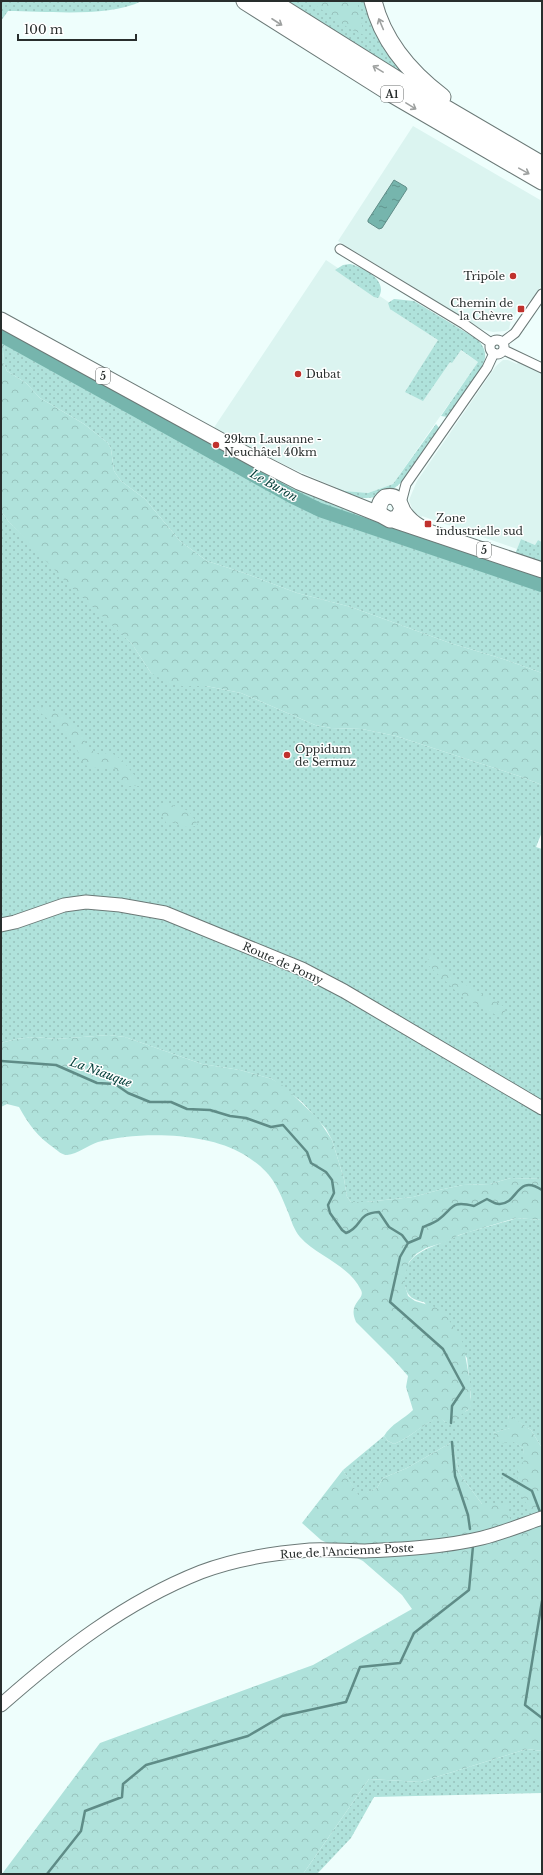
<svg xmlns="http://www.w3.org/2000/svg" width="543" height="1875" viewBox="0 0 543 1875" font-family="'Libre Baskerville',serif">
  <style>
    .built { fill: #dbf4f0 }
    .grass { fill: url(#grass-dots) }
    .forest { fill: url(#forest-crowns) }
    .water { fill: url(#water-ripples); stroke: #5f8c87 }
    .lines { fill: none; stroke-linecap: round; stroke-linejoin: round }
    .stream { stroke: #5f8c87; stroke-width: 2.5 }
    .river { stroke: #76b5ad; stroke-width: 14 }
    .street-casing { stroke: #6b7977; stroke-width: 11 }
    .secondary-casing { stroke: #6b7977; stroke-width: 15 }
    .primary-casing { stroke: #6b7977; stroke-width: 17 }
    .highway-casing { stroke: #6b7977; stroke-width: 19 }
    .street { stroke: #fff; stroke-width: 9 }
    .secondary { stroke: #fff; stroke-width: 13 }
    .primary { stroke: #fff; stroke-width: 15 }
    .highway { stroke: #fff; stroke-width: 17 }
    .oneway { stroke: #9ea1a0 }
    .poi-dot { fill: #c0312d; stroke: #fff; stroke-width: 1.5 }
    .labels { text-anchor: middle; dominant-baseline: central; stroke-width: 3; stroke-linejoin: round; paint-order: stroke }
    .shield { fill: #fff; stroke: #686d6c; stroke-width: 1 }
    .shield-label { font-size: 10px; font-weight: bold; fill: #282e2d }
    .poi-label { font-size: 11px; fill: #282e2d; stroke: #fff; text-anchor: start }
    .street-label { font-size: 11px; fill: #282e2d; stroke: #fff }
    .water-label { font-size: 12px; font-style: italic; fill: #003c37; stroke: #fff }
  </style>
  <defs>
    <pattern id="grass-dots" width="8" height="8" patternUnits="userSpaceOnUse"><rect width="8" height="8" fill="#afe2db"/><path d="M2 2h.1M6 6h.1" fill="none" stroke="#97c2bc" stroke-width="1.8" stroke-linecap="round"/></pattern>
    <pattern id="forest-crowns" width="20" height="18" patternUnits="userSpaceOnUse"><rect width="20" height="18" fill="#afe2db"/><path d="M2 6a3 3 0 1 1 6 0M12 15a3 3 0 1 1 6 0" fill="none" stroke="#97c2bc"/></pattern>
    <pattern id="water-ripples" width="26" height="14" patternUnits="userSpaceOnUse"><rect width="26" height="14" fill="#76b5ad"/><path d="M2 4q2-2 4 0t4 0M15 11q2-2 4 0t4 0" fill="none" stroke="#61948d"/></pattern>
  </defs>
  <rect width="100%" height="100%" fill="#eefefc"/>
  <!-- built -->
  <path class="built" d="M413 126 542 201V285L532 299 523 308 521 307 511 320 509 329 505 331 493 332 481 329 338 241Z
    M326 260 478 362 393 484 368 493 345 491 337 488 289 467 213 429Z
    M522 354 542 363V542L538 540 535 545 521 539 517 549 422 516 421 518 413 511 409 500 417 481 496 366 503 360H508L517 364Z"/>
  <!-- grass -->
  <path class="grass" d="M1 1H142C107 18 47 11 8 11L1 21Z
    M288 1H370L414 82Z
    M350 264C363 267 390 281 378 298L374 297 335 270 343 265Z
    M394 299 414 301 477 339C482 344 486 350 485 358 483 372 457 404 448 417L441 416 478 362 461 350 452 363 450 362 423 401 405 392 438 340 390 309 388 303Z
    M1 320 334 503V505L542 575V673L503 659 450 643 351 607 297 593 244 573 207 561 180 541 145 499 121 481 114 471 111 449 108 443 84 424 40 398 26 383 7 371 3 362 5 338 1 335Z
    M436 424 440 429C422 455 401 500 364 498 354 497 344 494 334 490L337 488 345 491 368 493 393 484Z
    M1 511 9 522 132 644 151 673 195 686H206L241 693 315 725 331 728 362 729 396 736 519 776 542 785V832L536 847 542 849V1179L511 1178 490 1184 463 1185 439 1190 413 1197 366 1202H351L347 1197 344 1179 332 1140 326 1129 302 1102 272 1079 240 1070 202 1064 125 1037 109 1035 56 1039 35 1037 16 1039 1 1043Z
    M521 539 535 545 538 540 542 542V566L515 554Z
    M516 1218 542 1220V1448L531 1430 508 1415 511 1428 493 1433 513 1441 523 1448 535 1520 517 1527 482 1504 459 1473 452 1442 407 1468 383 1478 377 1488 359 1497 343 1470 384 1436 388 1441 394 1444C411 1438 422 1423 440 1417L445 1422H451L460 1414 468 1410 471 1397 467 1358 424 1302C414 1300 407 1297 405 1286 401 1256 424 1250 446 1241 451 1240 455 1236 460 1235 470 1231 480 1229 490 1226 499 1223 507 1222 516 1218Z
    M527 1749 542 1751V1793L374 1797 351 1838 317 1874H303L369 1779 420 1782Z"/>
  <!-- forest -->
  <path class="forest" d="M309 1H357L364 35 350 29Z
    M1 335 5 338 3 362 7 371 26 383 40 398 84 424 108 443 111 449 114 471 121 481 145 499 180 541 207 561 244 573 297 593 351 607 450 643 503 659 542 673V785L519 776 396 736 362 729 331 728 315 725 241 693 206 686H182L170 684 151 673 132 644 68 584 9 522 1 511Z
    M37 706 67 716 82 733 87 748 100 755 110 752 122 760 143 786H126L118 781 119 773 114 768 103 769 84 765 72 739 37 710Z
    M168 804 189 811 198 825C190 828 182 828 175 822L167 824 156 807Z
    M430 956 452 977 503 1006 506 1014 496 1015 458 993 426 963Z
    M109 1035 125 1037 202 1064 240 1070 272 1079 285 1087 318 1119 332 1140 344 1179 347 1197 351 1202H366L413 1197 439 1190 463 1185 490 1184 511 1178 542 1179V1220L516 1218 459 1235 448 1241 426 1248 416 1254 409 1262 405 1275V1286L408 1296 415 1301 435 1307 446 1315 463 1343 470 1382 471 1407 451 1423 445 1422 440 1418C422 1423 411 1438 394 1444L388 1441 384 1436C391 1424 404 1419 413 1410L406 1387 408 1376 393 1359 356 1322C347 1302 366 1300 361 1290 349 1265 317 1256 300 1237 294 1230 291 1220 288 1212 276 1183 271 1171 243 1154 207 1132 138 1131 98 1142 88 1145 78 1154 67 1155 62 1155 58 1151 54 1148 38 1137 29 1125 19 1107L7 1104 1 1107V1043L16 1039 35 1037 56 1039Z
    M508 1414 531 1430 542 1448V1751L527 1749 420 1782 369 1779 303 1874H2L100 1743 313 1665 412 1609 402 1595 363 1561 321 1540 302 1523 343 1470 359 1496 377 1488 383 1478 407 1468 452 1442 459 1473 482 1504H507L512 1528 536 1521 518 1489 517 1468 524 1461 523 1448 512 1441 500 1444 493 1433 510 1428Z"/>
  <!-- water -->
  <path class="water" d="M394 180 406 187 407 189 382 228 379 229 368 222V220Z"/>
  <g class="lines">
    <!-- stream -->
    <path class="stream" d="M1 1061 56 1065 97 1083 115 1084 128 1093 150 1102H171L187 1109 210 1110 230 1116 246 1118 271 1127 283 1125 307 1152 311 1163 326 1172 332 1180 334 1193 328 1205 330 1213 342 1230 346 1233C363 1227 356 1213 379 1212L389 1227 402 1235 408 1243
      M451 1423 452 1406 464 1388 443 1349 390 1302 400 1257 408 1243 420 1238 423 1227C428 1225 434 1223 438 1220 454 1208 450 1200 474 1206L487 1199C491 1201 495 1204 499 1204 518 1205 516 1173 542 1190
      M452 1442 455 1476 468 1515 470 1529
      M503 1474 532 1491 540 1512
      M542 1601 525 1705 542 1718
      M47 1874 81 1831 85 1811 122 1797 123 1784 146 1765 248 1736 282 1716 346 1702 360 1667 400 1663 414 1633 469 1590 473 1546"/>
    <!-- river -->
    <path class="river" d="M1 335 291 496 320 510 542 585"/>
    <!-- street casing -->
    <g class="street-casing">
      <path id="street" d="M340 249 464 324 491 343
        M490 347a7 7 0 1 1 14 0a7 7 0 1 1-14 0Z
        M503 342 515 333 542 294
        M504 350 542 368
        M401 503 406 484 487 368 494 353"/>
    </g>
    <!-- secondary casing -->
    <g class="secondary-casing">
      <path id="secondary" d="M1 925 15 922 64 905 86 902 120 905 165 913 302 969 344 991 542 1108
        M1 1705C61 1652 125 1602 201 1572 235 1559 274 1553 310 1550 328 1549 347 1551 365 1551 403 1549 445 1547 482 1538 502 1533 522 1525 542 1518"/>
    </g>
    <!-- primary casing -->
    <g class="primary-casing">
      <path id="primary" d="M1 320 258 461 299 482 381 515
        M402 509 398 517 390 520 381 515C377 508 379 502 385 497 398 494 399 502 403 511 407 517 413 523 420 527
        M393 520 542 570"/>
    </g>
    <!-- highway casing -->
    <g class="highway-casing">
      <path id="highway" d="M245 1 394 95 542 181
        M271 1 402 83 542 165
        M373 1C383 42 409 72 442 97"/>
    </g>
    <!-- street -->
    <use href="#street" class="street"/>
    <!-- secondary -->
    <use href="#secondary" class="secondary"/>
    <!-- primary -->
    <use href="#primary" class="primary"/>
    <!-- highway -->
    <use href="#highway" class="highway"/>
  </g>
  <!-- one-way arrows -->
  <defs><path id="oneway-shaft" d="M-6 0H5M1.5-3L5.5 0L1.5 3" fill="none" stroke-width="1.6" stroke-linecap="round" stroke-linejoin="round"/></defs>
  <g class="oneway">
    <use href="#oneway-shaft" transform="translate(277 22) rotate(33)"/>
    <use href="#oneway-shaft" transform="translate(381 24) rotate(-113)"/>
    <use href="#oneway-shaft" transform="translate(378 69) rotate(-149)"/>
    <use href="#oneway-shaft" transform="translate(411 106) rotate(31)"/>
    <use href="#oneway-shaft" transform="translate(524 171) rotate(29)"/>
  </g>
  <!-- markers -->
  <g class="poi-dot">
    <circle cx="513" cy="276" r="4"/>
    <rect x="517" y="305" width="8" height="8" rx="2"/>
    <circle cx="298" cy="374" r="4"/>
    <circle cx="216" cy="445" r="4"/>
    <rect x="424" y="520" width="8" height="8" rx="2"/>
    <circle cx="287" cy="755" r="4"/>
  </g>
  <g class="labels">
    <!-- shield labels -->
    <g class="shield">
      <rect x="381" y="86" width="22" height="16" rx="3"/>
      <rect x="96" y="368" width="14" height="16" rx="3"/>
      <rect x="477" y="542" width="14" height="16" rx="3"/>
    </g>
    <g class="shield-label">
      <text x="392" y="94">A1</text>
      <text x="103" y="376">5</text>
      <text x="484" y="550">5</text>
    </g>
    <!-- poi labels -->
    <g class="poi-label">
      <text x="505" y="276" text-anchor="end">Tripōle</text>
      <text x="513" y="303" text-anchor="end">Chemin de<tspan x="513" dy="13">la Chèvre</tspan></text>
      <text x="306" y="374">Dubat</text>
      <text x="224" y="439">29km Lausanne -<tspan x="224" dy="13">Neuchâtel 40km</tspan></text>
      <text x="436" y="518">Zone<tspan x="436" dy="13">industrielle sud</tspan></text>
      <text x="295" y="749">Oppidum<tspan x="295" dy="13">de Sermuz</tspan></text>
    </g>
    <!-- street labels -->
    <g class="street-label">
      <text transform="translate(283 963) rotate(24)">Route de Pomy</text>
      <text transform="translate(347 1551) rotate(-3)">Rue de l'Ancienne Poste</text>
    </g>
    <!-- water labels -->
    <g class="water-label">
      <text transform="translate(274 485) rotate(29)">Le Buron</text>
      <text transform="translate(101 1072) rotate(20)">La Niauque</text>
    </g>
  </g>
  <!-- border -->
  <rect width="543" height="1875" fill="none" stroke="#282e2d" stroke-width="4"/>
  <!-- scale -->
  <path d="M18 34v6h118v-6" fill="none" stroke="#282e2d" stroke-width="2"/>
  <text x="24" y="34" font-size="12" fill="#282e2d" stroke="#ffffff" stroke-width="3" paint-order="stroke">100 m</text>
</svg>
